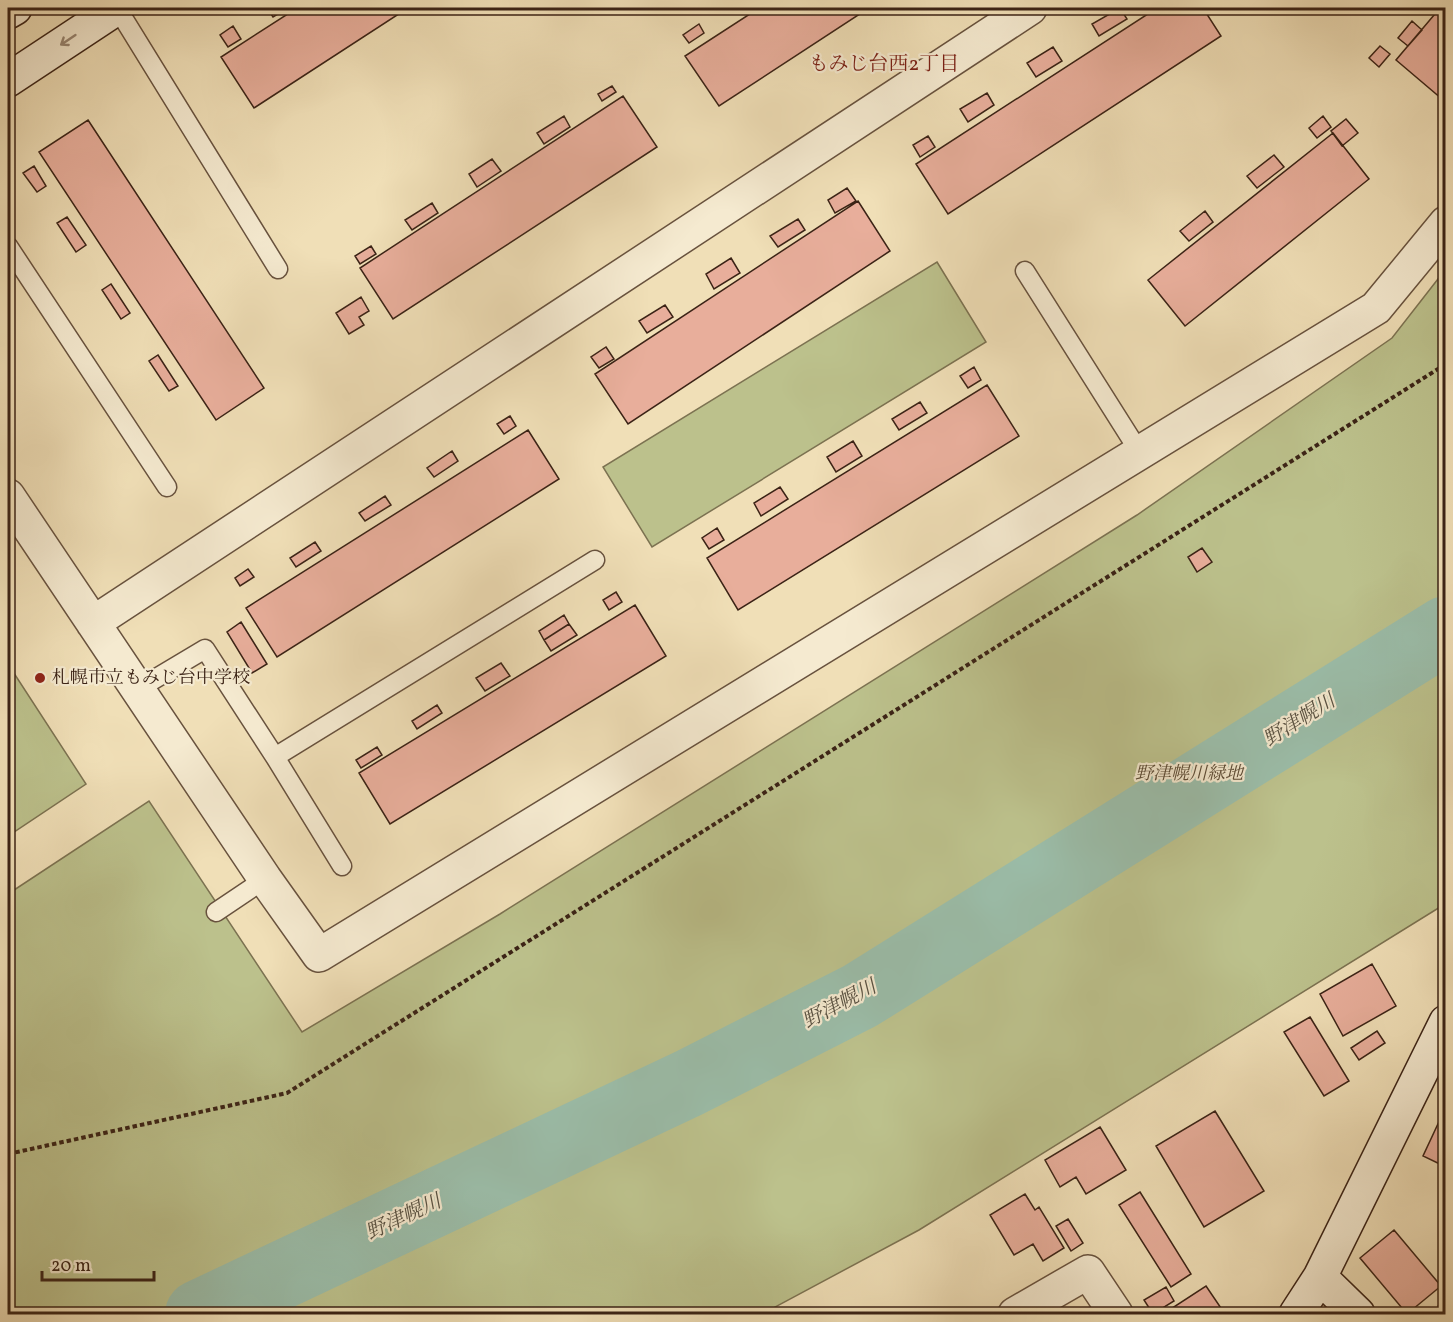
<svg xmlns="http://www.w3.org/2000/svg" width="1453" height="1322" viewBox="0 0 1453 1322" font-family="Vollkorn,'Noto Serif JP',serif">
  <style>
    .green { fill: #bcc18c; stroke: #7c7251; stroke-width: 1.5 }
    .lines { fill: none; stroke-linecap: round; stroke-linejoin: round }
    .river { stroke: #9bbda9; stroke-width: 68 }
    .building { fill: #e8ae9b; stroke: #3b2316; stroke-width: 1.5 }
    .lane-casing { stroke: #68523e; stroke-width: 21 }
    .street-casing { stroke: #68523e; stroke-width: 36 }
    .secondary-casing { stroke: #3b2316; stroke-width: 36 }
    .path { stroke: #3b2316; stroke-width: 4; stroke-dasharray: 4.5 3; stroke-linecap: butt }
    .lane { stroke: #f5ead0; stroke-width: 18 }
    .street { stroke: #f5ead0; stroke-width: 33 }
    .secondary { stroke: #f5ead0; stroke-width: 33 }
    .oneway { stroke: #988673 }
    .poi-dot { fill: #8f2418; stroke: #f5ead0; stroke-width: 2 }
    .labels { text-anchor: middle; dominant-baseline: central; stroke-width: 4.5; stroke-linejoin: round; paint-order: stroke }
    .poi-label { font-size: 18px; fill: #3b2316; stroke: #f5ead0; text-anchor: start }
    .park-label { font-size: 18px; font-style: italic; fill: #5b4a34; stroke: #f5ead0 }
    .neighbourhood-label { font-size: 20px; fill: #7a1f14; stroke: #f5ead0 }
    .water-label { font-size: 20px; font-style: italic; fill: #585142; stroke: #f5ead0 }
  </style>
  <rect width="100%" height="100%" fill="#f0dfb7"/>
  <filter id="stains"><feTurbulence type="fractalNoise" baseFrequency=".00333" numOctaves="4"/><feColorMatrix values="0 0 0 0 .2 0 0 0 0 .09 0 0 0 0 .02 0 0 0 .5 -.17"/></filter>
  <radialGradient id="worn" r=".72"><stop offset=".6" stop-color="#630" stop-opacity="0"/><stop offset="1" stop-color="#630" stop-opacity=".3"/></radialGradient>
  <!-- green -->
  <path class="green" d="M937 262 986 342 652 547 603 467Z
    M1445 270V904L919 1230 762 1314H8V894L149 801 302 1032 500 914 1137 515 1392 338Z
    M8 664 86 784 8 836Z"/>
  <g class="lines">
    <!-- river -->
    <path class="river" d="M199 1314 689 1083 860 996 1446 630"/>
  </g>
  <!-- building -->
  <path class="building" d="M267 8H288L273 17Z
    M297 8H408L254 108 221 57Z
    M759 8H869L719 106 685 56Z
    M1120 8 1127 19 1099 36 1092 24Z
    M1157 8H1203L1221 36 948 214 916 164Z
    M1440 8H1446V95L1442 99 1396 60Z
    M1412 21 1422 30 1408 46 1398 38Z
    M699 24 704 33 689 43 683 35Z
    M233 26 241 39 228 47 220 35Z
    M1380 46 1390 54 1379 67 1369 58Z
    M1053 47 1062 61 1036 77 1027 63Z
    M612 86 616 92 602 101 598 94Z
    M987 93 994 105 968 122 960 109Z
    M623 96 657 147 393 319 360 268Z
    M564 116 570 127 544 144 537 133Z
    M1323 116 1331 127 1317 138 1309 128Z
    M1346 119 1358 133 1342 146 1331 131Z
    M88 120 264 388 216 420 39 152Z
    M1333 133 1369 179 1185 326 1148 280Z
    M928 136 935 147 920 157 913 145Z
    M1274 155 1284 167 1257 188 1247 176Z
    M492 159 501 171 477 187 469 174Z
    M34 166 46 186 37 192 23 173Z
    M847 188 856 201 835 213 828 200Z
    M858 201 890 251 628 424 595 374Z
    M432 203 438 213 412 230 405 220Z
    M1205 211 1213 222 1189 241 1180 231Z
    M67 217 86 245 76 252 57 223Z
    M798 219 805 230 778 247 770 236Z
    M371 246 376 254 360 264 355 256Z
    M731 258 740 273 714 289 706 274Z
    M111 284 130 313 121 319 102 290Z
    M361 297 369 311 359 317 364 325 349 334 336 313Z
    M665 305 673 317 647 333 639 321Z
    M606 347 614 359 599 368 591 357Z
    M158 355 178 386 169 391 149 361Z
    M974 367 981 380 968 388 960 376Z
    M987 385 1019 436 738 610 707 558Z
    M920 402 927 413 899 430 892 419Z
    M510 416 516 426 504 434 497 424Z
    M528 430 559 479 277 657 246 608Z
    M853 441 862 456 836 472 827 457Z
    M452 451 458 461 434 477 427 468Z
    M780 487 788 499 761 516 754 503Z
    M385 496 391 505 365 521 359 513Z
    M717 528 724 540 709 549 702 538Z
    M315 542 321 551 296 567 290 558Z
    M1202 548 1212 562 1197 572 1188 557Z
    M248 569 254 577 240 586 235 578Z
    M616 592 622 602 609 610 603 600Z
    M635 605 666 656 390 824 359 773Z
    M564 615 569 624 544 640 539 631Z
    M241 622 267 664 252 673 227 632Z
    M569 624 577 635 551 651 544 640Z
    M501 663 510 676 485 691 476 678Z
    M437 705 442 713 417 729 412 721Z
    M377 747 382 755 361 768 356 760Z
    M1372 964 1396 1006 1343 1036 1320 994Z
    M1310 1017 1349 1081 1324 1096 1284 1032Z
    M1377 1031 1385 1043 1359 1060 1351 1048Z
    M1215 1111 1264 1191 1204 1227 1156 1146Z
    M1444 1111H1446V1167L1423 1156Z
    M1100 1127 1126 1170 1086 1194 1076 1177 1060 1187 1045 1160Z
    M1140 1192 1191 1274 1171 1287 1119 1205Z
    M1025 1194 1035 1210 1039 1207 1064 1248 1043 1261 1033 1244 1014 1255 990 1215Z
    M1068 1219 1083 1243 1071 1251 1056 1226Z
    M1394 1230 1441 1286 1407 1314 1360 1258Z
    M1206 1286 1225 1314H1163Z
    M1166 1287 1174 1301 1153 1314 1144 1300Z
    M1446 1291V1314H1434Z"/>
  <g class="lines">
    <!-- lane casing -->
    <g class="lane-casing">
      <path id="lane" d="M117 8 278 269
        M8 246 167 487
        M1025 271 1140 453
        M138 689 205 649 275 757 595 560
        M275 757 342 866
        M216 912 265 879"/>
    </g>
    <!-- street casing -->
    <g class="street-casing">
      <path id="street" d="M8 496 265 879 319 955 1376 308 1446 223
        M93 623 1030 8
        M1015 1314 1088 1272 1116 1314"/>
    </g>
    <!-- secondary casing -->
    <g class="secondary-casing">
      <path id="secondary" d="M8 12 15 8
        M8 80 117 8
        M1320 1277 1358 1314
        M1296 1314 1320 1277 1446 1022"/>
    </g>
    <!-- path -->
    <path class="path" d="M8 1154 287 1093 1446 364"/>
    <!-- lane -->
    <use href="#lane" class="lane"/>
    <!-- street -->
    <use href="#street" class="street"/>
    <!-- secondary -->
    <use href="#secondary" class="secondary"/>
  </g>
  <!-- one-way arrows -->
  <defs><path id="oneway-shaft" d="M-6 0H5M1.5-3L5.5 0L1.5 3" fill="none" stroke-width="1.6" stroke-linecap="round" stroke-linejoin="round" transform="scale(1.5)"/></defs>
  <use class="oneway" href="#oneway-shaft" transform="translate(68 40) rotate(146)"/>
  <!-- markers -->
  <circle class="poi-dot" cx="40" cy="678" r="6"/>
  <g class="labels">
    <!-- poi labels -->
    <g class="poi-label">
      <text x="52" y="678">札幌市立もみじ台中学校</text>
    </g>
    <!-- park labels -->
    <g class="park-label">
      <text x="1189" y="774">野津幌川緑地</text>
    </g>
    <!-- neighbourhood labels -->
    <g class="neighbourhood-label">
      <text x="884" y="65">もみじ台西2丁目</text>
    </g>
    <!-- water labels -->
    <g class="water-label">
      <text transform="translate(1300 721) rotate(-32)">野津幌川</text>
      <text transform="translate(840 1005) rotate(-28)">野津幌川</text>
      <text transform="translate(404 1218) rotate(-25)">野津幌川</text>
    </g>
  </g>
  <!-- margin -->
  <rect width="1453" height="1322" fill="none" stroke="#f0dfb7" stroke-width="30"/>
  <rect x="9" y="9" width="1435" height="1304" fill="none" stroke="#3b2316" stroke-width="3"/>
  <rect x="15" y="15" width="1423" height="1292" fill="none" stroke="#3b2316" stroke-width="1.5"/>
  <!-- scale -->
  <path d="M42 1271v9h112v-9" fill="none" stroke="#3b2316" stroke-width="3"/>
  <text x="51" y="1271" font-size="18" fill="#3b2316" stroke="#f5ead0" stroke-width="4.5" paint-order="stroke">20 m</text>
  <rect width="100%" height="100%" filter="url(#stains)"/>
  <rect width="100%" height="100%" fill="url(#worn)"/>
</svg>
